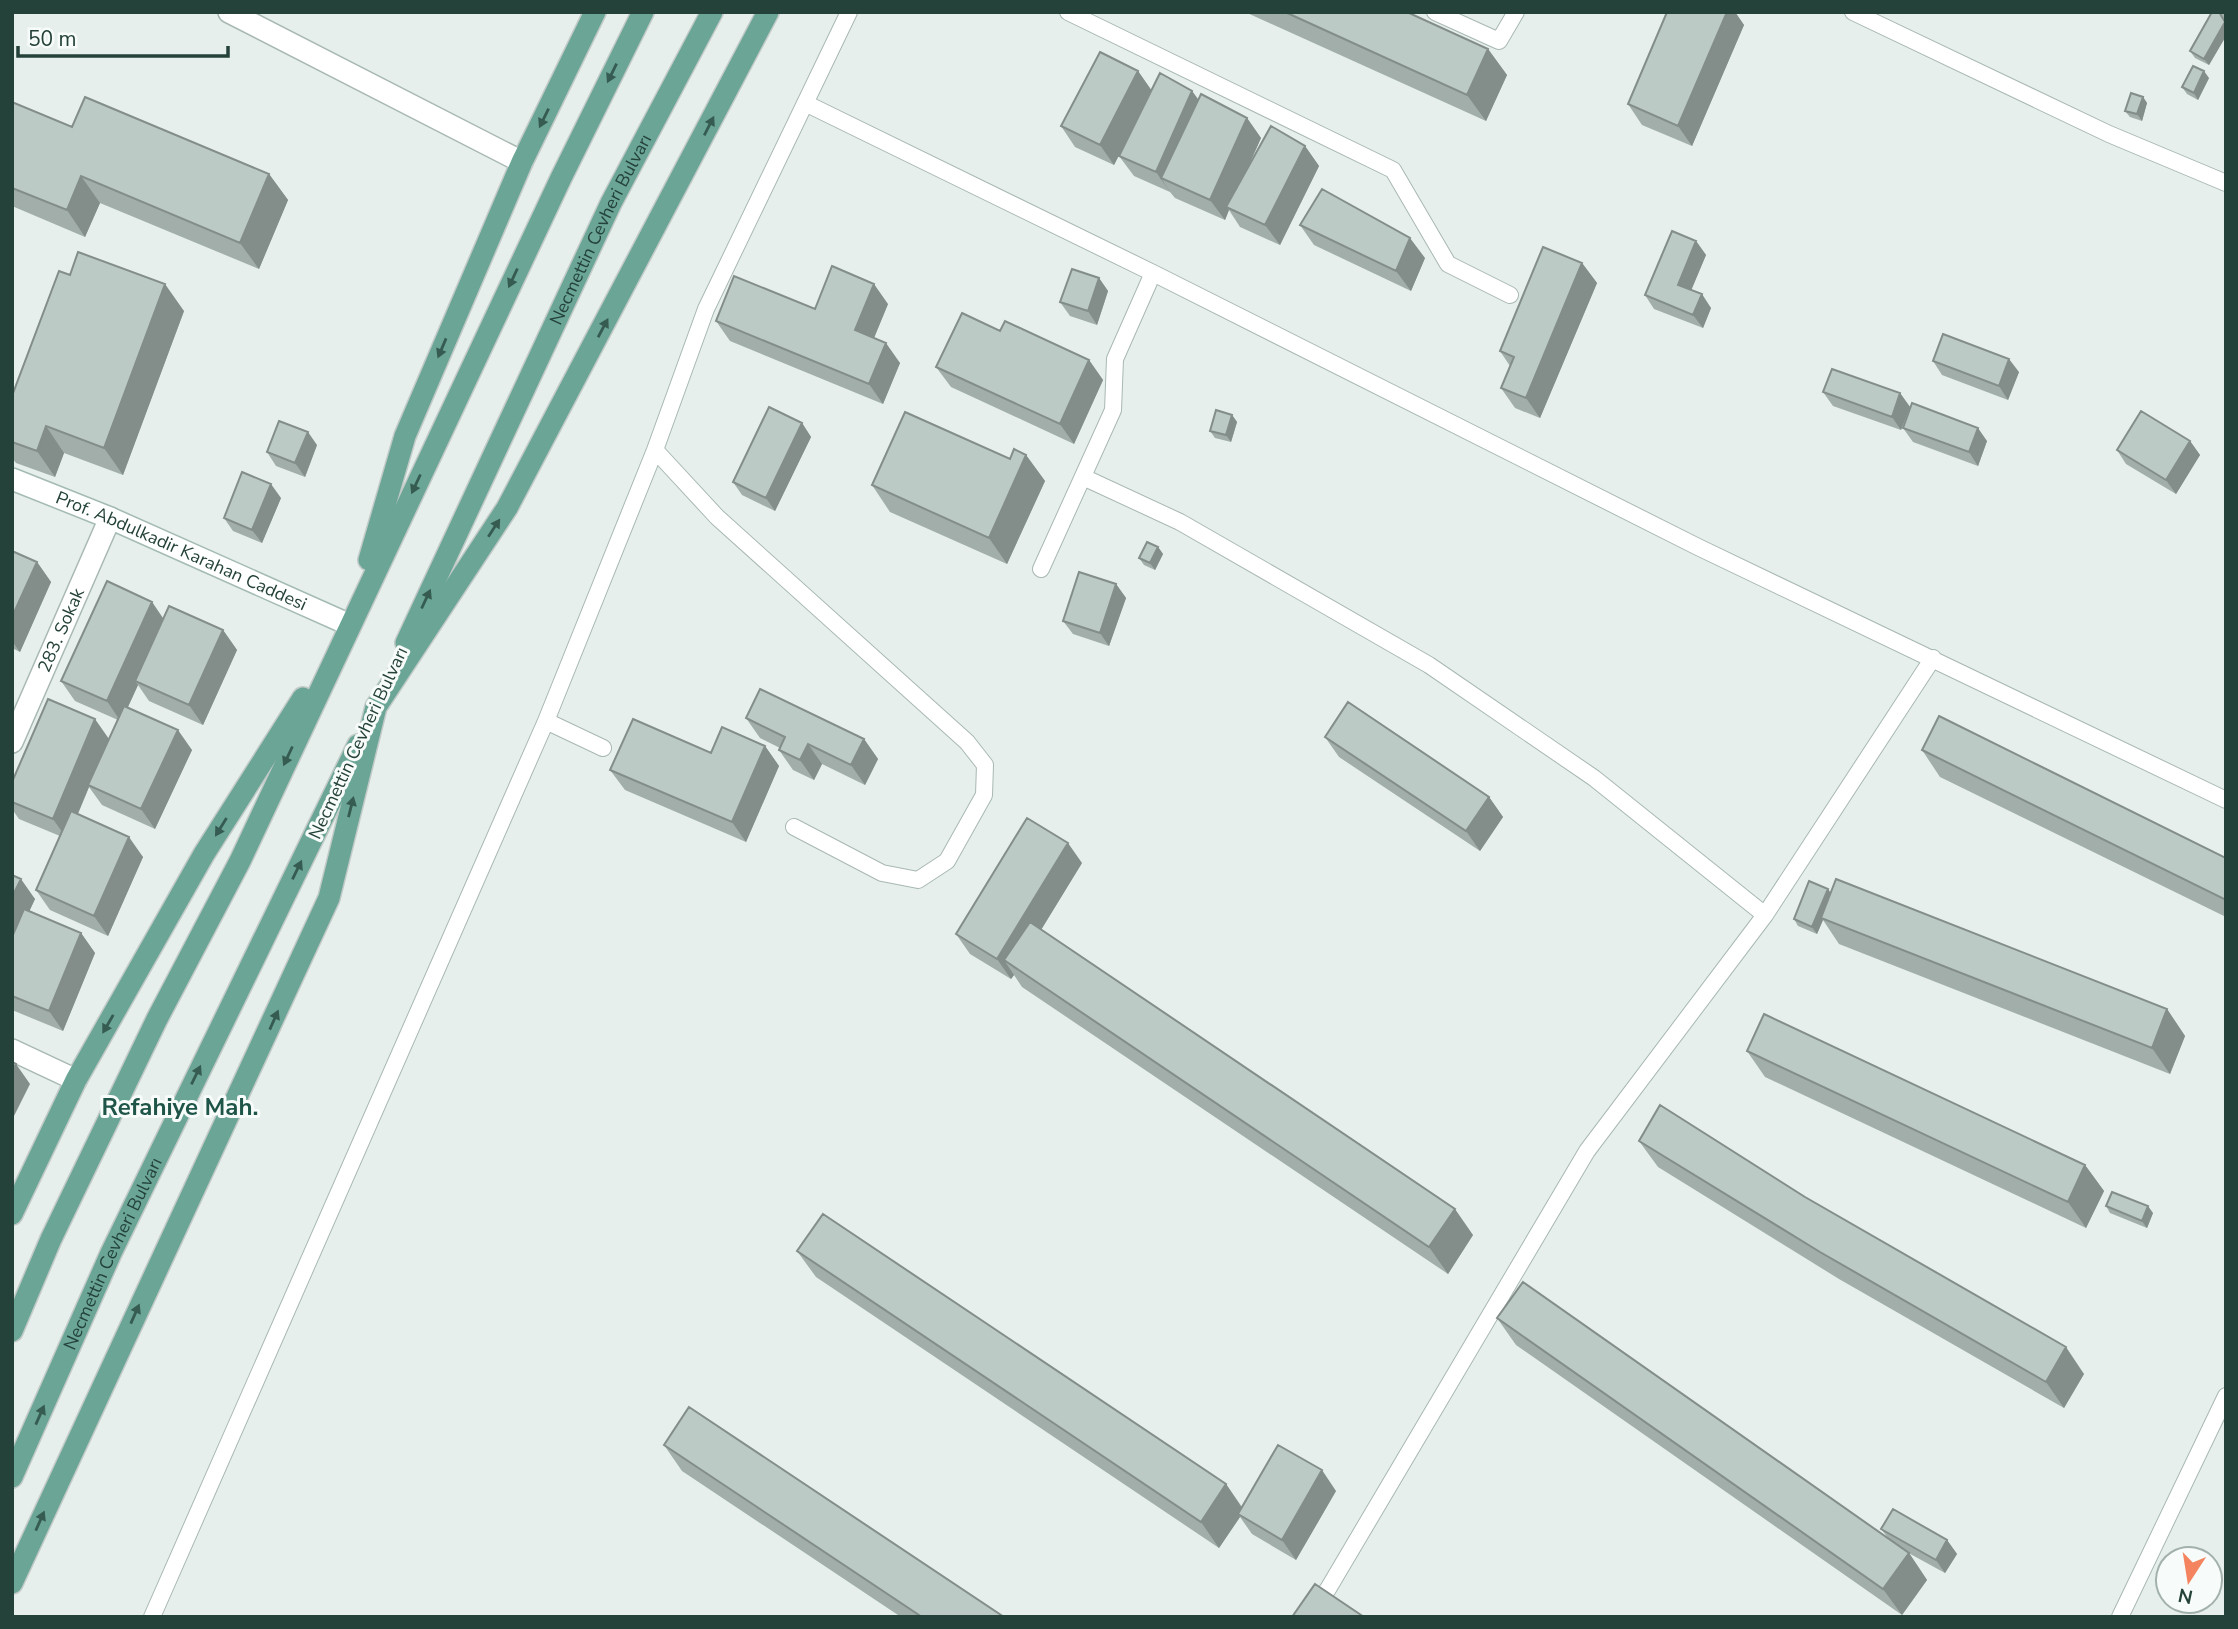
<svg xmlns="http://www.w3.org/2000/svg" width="2238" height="1629" viewBox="0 0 2238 1629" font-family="'Nunito Sans',sans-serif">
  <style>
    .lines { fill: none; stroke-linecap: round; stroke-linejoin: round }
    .service-casing { stroke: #a8b8b2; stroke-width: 18 }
    .minor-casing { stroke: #a8b8b2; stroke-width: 24 }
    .secondary-casing { stroke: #a4bbb3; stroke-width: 24 }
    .primary-casing { stroke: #c2cac8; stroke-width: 24 }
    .service { stroke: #fff; stroke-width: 16 }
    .minor { stroke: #fff; stroke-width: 21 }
    .secondary { stroke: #fff; stroke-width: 21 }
    .primary { stroke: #6aa596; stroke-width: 21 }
    .wall { fill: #a1aea9 }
    .shaded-wall { fill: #838d89 }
    .building { fill: #bbcac4; stroke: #838d89; stroke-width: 2 }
    .oneway { fill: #365b51 }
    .labels { text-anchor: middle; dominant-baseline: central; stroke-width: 6; stroke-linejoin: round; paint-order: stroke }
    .street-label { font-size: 18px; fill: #24423a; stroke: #f7fbf9 }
    .district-label { font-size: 24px; font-weight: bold; fill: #1f5548; stroke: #f7fbf9 }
  </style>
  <rect width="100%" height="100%" fill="#e6efeb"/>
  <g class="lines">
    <!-- service casing -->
    <g class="service-casing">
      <path id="service" d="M1068 12 1393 170 1448 264 1510 295
        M1435 12 1499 41 1516 12
        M1853 12 2109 134 2226 183
        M805 103 1153 273 1698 547 2226 800
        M655 450 717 517 967 742 985 765 984 795 947 861 918 880 882 873 794 827
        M1083 477 1180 522 1429 665 1594 778 1765 915
        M1041 569 1113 410 1115 359 1153 273
        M546 721 603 748
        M152 1617 546 721 655 450 706 309 849 12
        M1306 1617 1328 1589 1587 1151 1765 915 1933 658
        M2120 1617 2226 1396"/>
    </g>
    <!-- minor casing -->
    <g class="minor-casing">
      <g id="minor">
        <path d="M229 12 522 162"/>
        <path id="s1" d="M12 742 110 518"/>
        <path d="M12 1050 76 1080"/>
      </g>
    </g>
    <!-- secondary casing -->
    <g class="secondary-casing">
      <g id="secondary">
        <path id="s2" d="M12 479 110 518 350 625"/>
      </g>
    </g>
    <!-- primary casing -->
    <g class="primary-casing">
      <g id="primary">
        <path d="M369 560 405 436 522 162 595 12"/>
        <path id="s3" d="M406 643 611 203 712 12"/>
        <path d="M12 1214 76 1080 204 854 303 698"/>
        <path d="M12 1331 51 1239 157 1019 240 861 561 178 643 12"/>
        <path id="s4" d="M12 1477 111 1253 358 745"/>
        <path d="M12 1583 329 898 376 707 507 508 768 12"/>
      </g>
    </g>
    <!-- service -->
    <use href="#service" class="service"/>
    <!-- minor -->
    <use href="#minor" class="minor"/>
    <!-- secondary -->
    <use href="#secondary" class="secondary"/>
    <!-- primary -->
    <use href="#primary" class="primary"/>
  </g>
  <!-- wall -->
  <path class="wall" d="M1245 12H1407L1488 49 1507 75 1486 121Z
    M1667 12H1735L1744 25 1692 146 1642 125 1628 104Z
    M2212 12H2226V36L2209 65 2195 58 2190 51Z
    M1138 71 1151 90 1192 91 1198 100 1247 118 1261 138 1246 172 1305 146 1319 166 1280 245 1240 227 1229 210 1225 220 1175 198 1170 192 1134 176 1119 156 1137 119 1114 165 1075 147 1061 126Z
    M2209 78 2198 100 2187 94 2182 87Z
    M2143 97 2147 103 2142 121 2130 117 2125 111Z
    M12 102 72 127 269 174 288 200 259 269 100 203 85 237 12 206Z
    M1300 225 1425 258 1411 291 1314 245Z
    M1696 241 1706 255 1691 290 1711 308 1703 328 1654 309 1645 295Z
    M1582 263 1597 283 1540 418 1515 408 1501 388 1510 366 1500 351Z
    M70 275 184 311 123 475 64 453 55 477 16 463 12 458V396Z
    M1099 278 1108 291 1097 325 1070 316 1060 302Z
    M888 304 874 338 900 363 883 404 730 341 716 321 815 309Z
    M1000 331 1089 360 1103 380 1074 444 951 387 936 367Z
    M1933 361 2019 372 2008 400 1942 375Z
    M1823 392 1900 393 1910 407 1901 430 1833 406Z
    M1232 415 1237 422 1231 442 1215 438 1210 431Z
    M802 423 811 437 775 511 742 495 733 482Z
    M1903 428 1987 441 1978 466 1913 442Z
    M2190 441 2200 455 2176 494 2126 464 2117 450Z
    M317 445 305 477 276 466 267 452Z
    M1026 455 1045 481 1007 564 890 512 872 485Z
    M281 498 262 543 233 531 224 518Z
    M1158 547 1163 554 1155 570 1144 565 1139 558Z
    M12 551 37 562 51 582 20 652 12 648Z
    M1116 584 1126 598 1109 646 1073 634 1063 621Z
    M152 602 163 618 223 630 237 650 203 725 149 701 138 685 128 707 192 750 155 829 102 805 89 787 78 814 143 857 108 936 50 910 36 890 60 836 19 819 12 809V782L109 739 118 720 75 701 61 681Z
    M746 718 864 739 878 759 865 785 822 764 814 780 793 770 779 750 780 748 760 738Z
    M1325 737 1489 797 1503 817 1480 851 1339 757Z
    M765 746 779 766 746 842 625 790 610 770 711 753Z
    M1922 750 2226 858V917L1940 777Z
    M1082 863 1041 930 1473 1235 1448 1274 1022 987 1014 975 1011 979 970 954 956 934Z
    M12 875 35 899 29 911 81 933 95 953 63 1031 12 1010Z
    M1831 892 2167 1009 2185 1036 2170 1074 1839 944 1823 920 1817 934 1798 926 1794 919Z
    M1747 1051 2085 1165 2104 1191 2086 1228 1765 1077Z
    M1639 1141 2084 1374 2064 1408 1839 1279 1658 1167Z
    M2106 1206 2153 1213 2147 1228 2110 1213Z
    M797 1251 1226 1484 1242 1507 1336 1491 1296 1560 1252 1534 1240 1517 1219 1548 816 1277Z
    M1497 1318 1889 1539 1881 1529 1947 1540 1957 1554 1945 1573 1903 1550 1909 1553 1927 1580 1902 1615 1516 1345Z
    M664 1445 1004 1617H901L682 1471Z"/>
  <!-- shaded-wall -->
  <path class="shaded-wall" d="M1727 12H1735L1744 25 1692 146 1678 126Z
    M2225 22 2226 36 2209 65 2204 59Z
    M1488 49 1507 75 1486 121 1467 95Z
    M1138 71 1152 91 1114 165 1100 145Z
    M2204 71 2209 78 2198 100 2194 93Z
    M1192 91 1207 111 1161 178 1170 192 1156 172Z
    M2143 97 2147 103 2142 121 2137 114Z
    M1247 118 1261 138 1229 209 1226 207 1229 210 1225 220 1210 200Z
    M1305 146 1319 166 1280 245 1265 225Z
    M269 174 288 200 259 269 240 243Z
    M81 176 100 203 85 237 67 210Z
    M1410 238 1425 258 1411 291 1396 271Z
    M1696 241 1706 255 1688 298 1678 285Z
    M1582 263 1597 283 1540 418 1526 398Z
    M1099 278 1108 291 1097 325 1088 311Z
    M165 284 184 311 123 475 104 448Z
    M874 284 888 304 869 350 855 330Z
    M1702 294 1711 308 1703 328 1693 315Z
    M886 343 900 363 883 404 869 384Z
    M2009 359 2019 372 2008 400 1999 386Z
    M1089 360 1103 380 1074 444 1060 424Z
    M1900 393 1910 407 1901 430 1892 417Z
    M1232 415 1237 422 1231 442 1226 435Z
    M802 423 811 437 775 511 766 498Z
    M46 426 64 453 55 477 37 451Z
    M1978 428 1987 441 1978 466 1969 452Z
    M308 432 317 445 305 477 295 463Z
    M2190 441 2200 455 2176 494 2166 480Z
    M1026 455 1045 481 1007 564 989 538Z
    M271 484 281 498 262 543 252 530Z
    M1158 547 1163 554 1155 570 1150 563Z
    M37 562 51 582 20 652 12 641V617Z
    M1116 584 1126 598 1109 646 1100 633Z
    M152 602 166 623 135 681 138 685 121 722 107 701Z
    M223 630 237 650 203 725 189 705Z
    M95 719 109 739 88 785 89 787 67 839 53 819Z
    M178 730 192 750 155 829 141 809Z
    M864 739 878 759 865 785 851 765Z
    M808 744 822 764 814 780 800 760Z
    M765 746 779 766 746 842 732 822Z
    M1489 797 1503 817 1480 851 1466 831Z
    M129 837 143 857 108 936 94 916Z
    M1068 843 1082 863 1017 969 1004 960 1014 975 1011 979 997 959Z
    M21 879 35 899 12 949V897Z
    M1828 889 1833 896 1821 918 1823 920 1817 934 1812 927Z
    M81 933 95 953 63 1031 49 1011Z
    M2167 1009 2185 1036 2170 1074 2152 1048Z
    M16 1064 30 1084 12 1120V1071Z
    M2085 1165 2104 1191 2086 1228 2068 1202Z
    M2148 1206 2153 1213 2147 1228 2142 1221Z
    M1455 1209 1473 1235 1448 1274 1429 1247Z
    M2066 1347 2084 1374 2064 1408 2046 1382Z
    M1322 1470 1336 1491 1296 1560 1282 1540Z
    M1226 1484 1244 1511 1238 1514 1240 1517 1219 1548 1201 1522Z
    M1947 1540 1957 1554 1945 1573 1936 1560Z
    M1909 1553 1927 1580 1902 1615 1883 1589Z"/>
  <!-- building -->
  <path class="building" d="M1285 12H1407L1488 49 1467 95Z
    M1667 12H1727L1678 126 1628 104Z
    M2212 12H2219L2225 22 2204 59 2190 51Z
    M1100 52 1138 71 1100 145 1061 126Z
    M2193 66 2204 71 2194 93 2182 87Z
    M1160 73 1192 91 1156 172 1119 156Z
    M2131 93 2143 97 2137 114 2125 111Z
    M1201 94 1247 118 1210 200 1161 178Z
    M85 97 269 174 240 243 81 176 67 210 12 188V102L72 127Z
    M1271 126 1305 146 1265 225 1226 207Z
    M1322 189 1410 238 1396 271 1300 225Z
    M1672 231 1696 241 1678 285 1702 294 1693 315 1645 295Z
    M1543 247 1582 263 1526 398 1501 388 1514 357 1500 351Z
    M78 252 165 284 104 448 46 426 37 451 12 442V396L59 271 70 275Z
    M832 266 874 284 855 330 886 343 869 384 716 321 734 276 815 309Z
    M1072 269 1099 278 1088 311 1060 302Z
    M962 313 1000 331 1005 321 1089 360 1060 424 936 367Z
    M1943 334 2009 359 1999 386 1933 361Z
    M1832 369 1900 393 1892 417 1823 392Z
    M1912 403 1978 428 1969 452 1903 428Z
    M769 407 802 423 766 498 733 482Z
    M1216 410 1232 415 1226 435 1210 431Z
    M2141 411 2190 441 2166 480 2117 450Z
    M905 412 1010 459 1014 449 1026 455 989 538 872 485Z
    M279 421 308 432 295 463 267 452Z
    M242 472 271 484 252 530 224 518Z
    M1147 542 1158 547 1150 563 1139 558Z
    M12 551 37 562 12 617Z
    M1079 572 1116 584 1100 633 1063 621Z
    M107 581 152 602 107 701 61 681Z
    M169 606 223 630 189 705 135 681Z
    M760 689 864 739 851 765 808 744 800 760 779 750 785 737 746 718Z
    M48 699 95 719 53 819 12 802V782Z
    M1348 702 1489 797 1466 831 1325 737Z
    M124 706 178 730 141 809 88 785Z
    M1939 716 2226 858V900L1922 750Z
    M633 719 711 753 722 727 765 746 732 822 610 770Z
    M71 811 129 837 94 916 36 890Z
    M1027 818 1068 843 997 959 956 934Z
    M12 875 21 879 12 897Z
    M1836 879 2167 1009 2152 1048 1821 918Z
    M1809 881 1828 889 1812 927 1794 919Z
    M24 909 81 933 49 1011 12 996V937Z
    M1030 922 1455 1209 1429 1247 1004 960Z
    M1764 1014 2085 1165 2068 1202 1747 1051Z
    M12 1062 16 1064 12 1071Z
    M1660 1105 1805 1197 2066 1347 2046 1382 1820 1252 1639 1141Z
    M2112 1192 2148 1206 2142 1221 2106 1206Z
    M823 1214 1226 1484 1201 1522 797 1251Z
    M1523 1282 1909 1553 1883 1589 1497 1318Z
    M689 1407 1004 1617H922L664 1445Z
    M1278 1445 1322 1470 1282 1540 1238 1514Z
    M1893 1509 1947 1540 1936 1560 1881 1529Z
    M1315 1584 1364 1617H1292Z"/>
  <!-- one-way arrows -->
  <defs><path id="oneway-solid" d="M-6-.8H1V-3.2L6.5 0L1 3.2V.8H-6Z" transform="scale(1.75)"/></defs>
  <g class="oneway">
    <use href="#oneway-solid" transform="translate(612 73) rotate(116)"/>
    <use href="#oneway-solid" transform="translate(544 118) rotate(116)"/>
    <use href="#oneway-solid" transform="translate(709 126) rotate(-63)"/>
    <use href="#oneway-solid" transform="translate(513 278) rotate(115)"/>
    <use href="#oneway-solid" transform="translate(603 328) rotate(-62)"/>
    <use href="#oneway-solid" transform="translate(442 348) rotate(113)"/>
    <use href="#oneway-solid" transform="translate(416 484) rotate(115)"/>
    <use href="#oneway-solid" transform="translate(494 528) rotate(-57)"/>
    <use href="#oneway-solid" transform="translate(426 599) rotate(-65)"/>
    <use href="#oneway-solid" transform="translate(288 756) rotate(115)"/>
    <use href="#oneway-solid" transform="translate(351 807) rotate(-76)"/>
    <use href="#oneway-solid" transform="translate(221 827) rotate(122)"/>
    <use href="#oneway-solid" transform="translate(297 870) rotate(-64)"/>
    <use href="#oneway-solid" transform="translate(274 1020) rotate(-66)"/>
    <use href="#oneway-solid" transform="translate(108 1024) rotate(120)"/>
    <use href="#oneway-solid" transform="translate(196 1075) rotate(-64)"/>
    <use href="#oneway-solid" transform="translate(135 1314) rotate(-66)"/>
    <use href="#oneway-solid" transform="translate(40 1415) rotate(-66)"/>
    <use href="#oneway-solid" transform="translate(40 1521) rotate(-66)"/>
  </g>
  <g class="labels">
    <!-- street labels -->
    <g class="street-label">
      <text stroke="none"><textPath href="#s3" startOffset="457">Necmettin Cevheri Bulvarı</textPath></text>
      <text stroke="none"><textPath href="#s2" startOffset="184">Prof. Abdulkadir Karahan Caddesi</textPath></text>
      <text stroke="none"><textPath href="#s1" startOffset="122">283. Sokak</textPath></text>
      <text transform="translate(358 743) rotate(-65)">Necmettin Cevheri Bulvarı</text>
      <text stroke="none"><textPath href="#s4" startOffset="245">Necmettin Cevheri Bulvarı</textPath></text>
    </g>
    <!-- district labels -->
    <g class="district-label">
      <text x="180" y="1107">Refahiye Mah.</text>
    </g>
  </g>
  <!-- border -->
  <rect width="2238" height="1629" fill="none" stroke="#24423a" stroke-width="28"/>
  <!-- north arrow -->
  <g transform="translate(2189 1580) rotate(192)"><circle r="33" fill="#f7fbf9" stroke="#a3b1ad" stroke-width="2"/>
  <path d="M0-5L12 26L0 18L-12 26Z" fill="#f4845f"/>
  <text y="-10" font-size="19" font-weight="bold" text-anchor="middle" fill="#24423a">N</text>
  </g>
  <!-- scale -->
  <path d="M18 46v10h210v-10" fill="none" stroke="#24423a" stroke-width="3.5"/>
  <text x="28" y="46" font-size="21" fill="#24423a" stroke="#f7fbf9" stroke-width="5" paint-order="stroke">50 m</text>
</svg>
